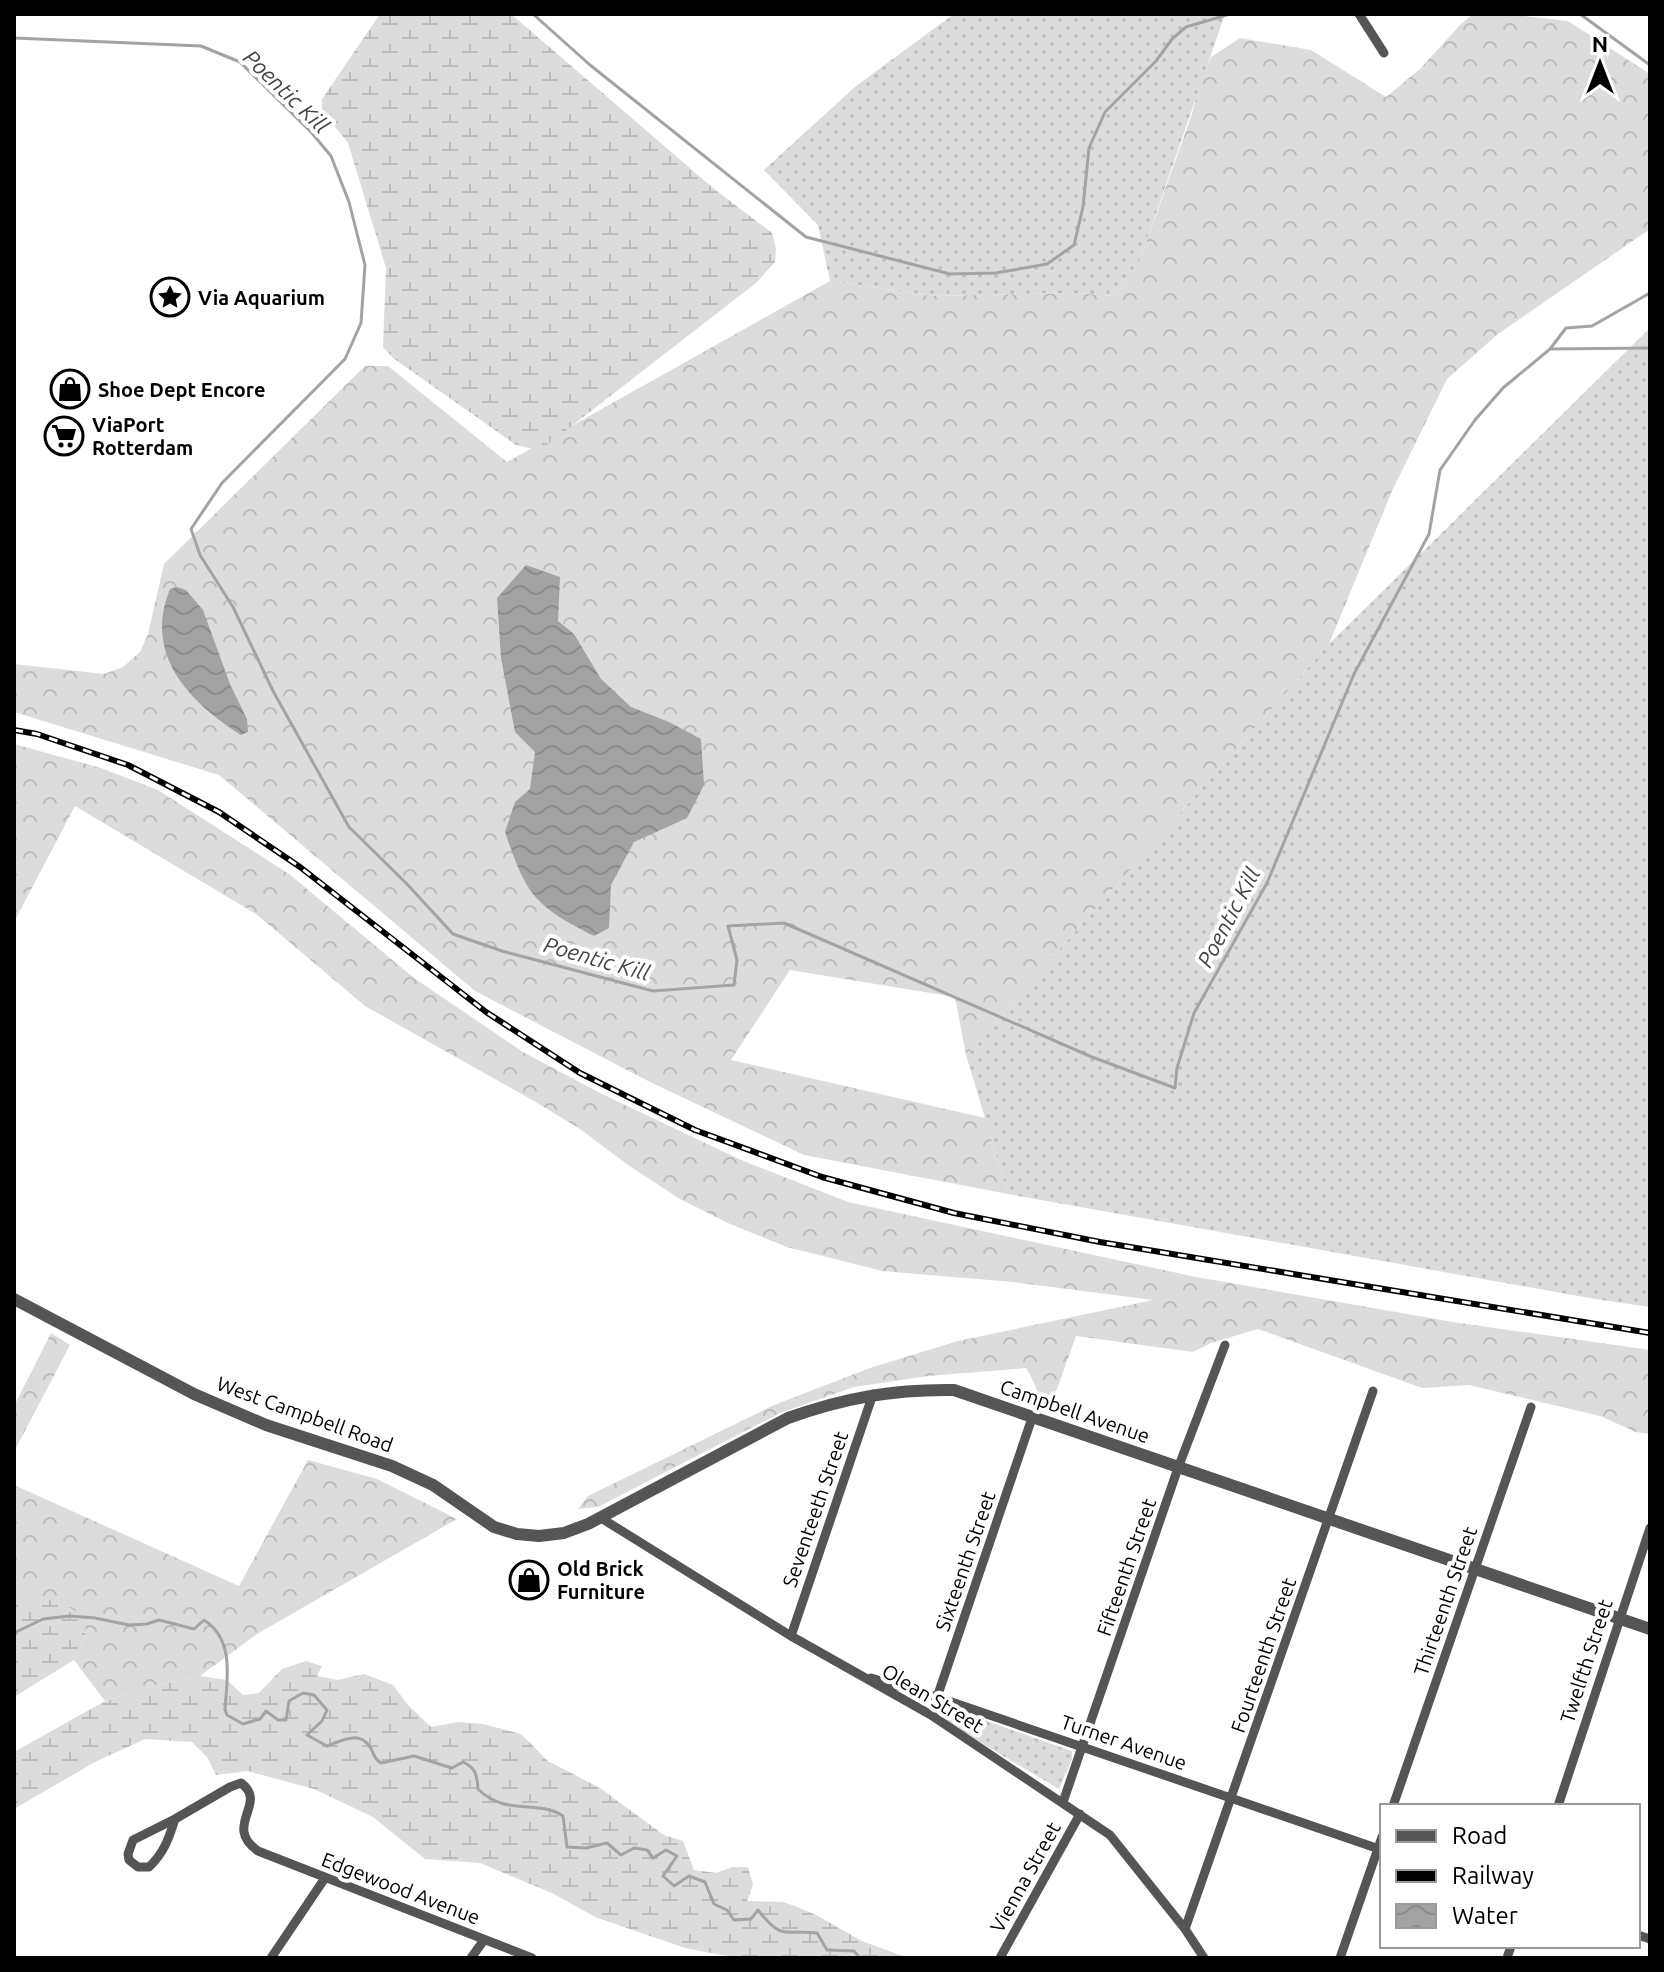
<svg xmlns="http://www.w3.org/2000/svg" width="1664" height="1972" viewBox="0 0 1664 1972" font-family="Ubuntu,sans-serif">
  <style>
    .grass { fill: url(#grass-dots) }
    .forest { fill: url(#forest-crowns) }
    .wetland { fill: url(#wetland-marsh) }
    .water { fill: url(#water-waves) }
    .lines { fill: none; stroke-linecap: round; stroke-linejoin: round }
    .stream { stroke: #a3a3a3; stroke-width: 3 }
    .minor { stroke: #555; stroke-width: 9 }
    .tertiary { stroke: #555; stroke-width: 12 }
    .rail-casing { stroke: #000; stroke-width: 6 }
    .rail { stroke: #fff; stroke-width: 3; stroke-dasharray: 9; stroke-linecap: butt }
    .labels { text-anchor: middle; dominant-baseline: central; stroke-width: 8; stroke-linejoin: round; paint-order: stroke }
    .poi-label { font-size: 20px; font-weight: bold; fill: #000; stroke: #fff; text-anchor: start }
    .street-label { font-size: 20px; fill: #000; stroke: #fff }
    .water-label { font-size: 22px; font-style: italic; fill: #444; stroke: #fff }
  </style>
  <defs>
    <pattern id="grass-dots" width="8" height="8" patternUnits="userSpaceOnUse" patternTransform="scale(2)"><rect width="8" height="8" fill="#dcdcdc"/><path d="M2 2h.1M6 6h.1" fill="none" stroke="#bbb" stroke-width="1.8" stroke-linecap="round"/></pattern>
    <pattern id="forest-crowns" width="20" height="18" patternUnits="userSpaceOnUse" patternTransform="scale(2)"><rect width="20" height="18" fill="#dcdcdc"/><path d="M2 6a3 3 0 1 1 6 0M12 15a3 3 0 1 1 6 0" fill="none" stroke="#bbb"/></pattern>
    <pattern id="wetland-marsh" width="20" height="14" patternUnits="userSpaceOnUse" patternTransform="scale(2)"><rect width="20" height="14" fill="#dcdcdc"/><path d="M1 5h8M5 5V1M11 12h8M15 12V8" fill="none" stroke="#bbb"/></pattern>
    <pattern id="water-waves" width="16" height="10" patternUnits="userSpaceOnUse" patternTransform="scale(2)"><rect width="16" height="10" fill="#a3a3a3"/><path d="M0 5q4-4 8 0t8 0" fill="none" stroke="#8b8b8b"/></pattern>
  </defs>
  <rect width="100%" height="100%" fill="#fff"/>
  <!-- grass -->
  <path class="grass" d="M954 14H1225L1140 260 1115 296 1075 293 931 296 830 281 818 225 764 170 856 86Z
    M1650 328V1307L1595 1299 1008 1194 966 1055 1329 644Z
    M941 1705 1072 1751V1759L1059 1789 941 1719 938 1713Z"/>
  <!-- forest -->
  <path class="forest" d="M1473 14H1507L1568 21 1650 74V229L1498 334 1447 379 1392 491 1329 644 966 1055 955 997 790 970 731 1060 985 1118 1008 1194 804 1155 650 1082 475 991 219 775 14 712V664L104 674 123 667 140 652 148 634 164 564 365 366H388L507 462 830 281 931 296 1075 293 1115 296 1140 260 1192 114 1200 82 1211 57 1240 38 1311 50 1386 97 1420 69 1460 25Z
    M14 744 101 768 158 790 289 874 414 978 523 1052 598 1092 741 1160 848 1202 1196 1277 1453 1322 1650 1350V1434L1636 1432 1600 1416 1469 1385 1422 1388 1258 1329 1211 1343 1193 1352 1076 1336 1049 1411C1038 1399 1035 1381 1026 1368L928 1376 854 1387 780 1413 598 1507 578 1509 588 1496 774 1405 870 1368 958 1341 1153 1300 1013 1282 882 1271 787 1247 730 1224 680 1199 628 1165 580 1129 534 1101 365 1006 256 914 75 806 14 922Z
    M51 1333 70 1345 14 1452V1406Z
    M308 1460 377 1479 457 1519 257 1634 200 1676 154 1686 105 1701 74 1660 85 1636 63 1604 14 1590V1485L239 1586Z"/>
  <!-- wetland -->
  <path class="wetland" d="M380 14H511L713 188 772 233 776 248 775 262 756 283 551 442 537 450 516 445 393 358 383 347 386 268 348 143 322 110V99Z
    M14 1590 64 1604 86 1618 85 1636 74 1660 14 1697Z
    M306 1661 322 1666 317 1676 338 1680 364 1674 393 1685 408 1705 431 1727 458 1722 483 1724 521 1734 548 1761 600 1788 664 1835 683 1841 694 1870 716 1873 733 1867H748L753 1885 747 1901 783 1902 795 1906 816 1915 862 1941 908 1958H737L685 1948 595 1917 552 1893 480 1863 425 1859 373 1817 314 1789 248 1771 216 1775 207 1757 192 1742 145 1739 95 1762 14 1809V1752L105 1701 154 1686 200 1676 227 1680 243 1695 259 1693 282 1669Z"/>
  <!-- water -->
  <path class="water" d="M526 565 560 577 558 621 574 634 601 679 631 707 669 722 701 739 704 785 687 818 634 842 611 885 609 928 594 936C534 905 527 896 505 832L515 802 530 789 535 752 515 732 501 658 497 598Z
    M177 587 186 590 203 610 230 684 247 719 248 732 241 735C189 702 143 655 170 589Z"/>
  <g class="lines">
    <!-- stream -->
    <path class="stream" d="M533 14 590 65 806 237 950 274 996 273 1047 264 1074 245 1083 207 1089 148 1105 112 1156 61 1172 39 1186 27 1230 14
      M1580 14 1650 65
      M14 38 201 46 240 62 311 132 331 156 349 202 365 265 361 323 345 359 222 483 191 529 200 555 233 607 273 691 349 827 407 884 453 934 502 951 653 991 734 985 737 960 728 926 784 923 1092 1057 1175 1088 1177 1068 1194 1013 1267 883 1354 674 1429 534 1440 470 1475 420 1503 388 1550 349 1650 348
      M1550 349 1566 328 1592 326 1650 293
      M14 1633 43 1619 70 1616 95 1618 129 1625 147 1624 159 1620 194 1629 204 1620C235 1640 227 1678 225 1710L227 1715 243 1724 260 1719 266 1711 278 1720H286L289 1701 303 1693 314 1695 327 1710 322 1721 307 1735 327 1746C341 1741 359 1730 370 1747 375 1755 373 1758 381 1763L414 1756 452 1768 463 1762C476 1768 477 1775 478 1789 506 1817 538 1799 563 1816L567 1847 586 1848 607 1843 621 1855 634 1848 647 1850 653 1858 666 1850 677 1856 663 1876 674 1886 689 1876 705 1882 714 1904 727 1910 734 1920 751 1919 758 1910C783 1942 784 1929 817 1933L827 1950 854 1951 860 1958"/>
    <!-- minor -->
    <path class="minor" d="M1359 14 1384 53
      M601 1518 791 1636 931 1715 1110 1835 1185 1929 1204 1958
      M791 1636 873 1394
      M871 1678 937 1697 1382 1850
      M931 1715 1032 1418
      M1063 1802 1178 1468 1225 1345
      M1393 1806 1531 1407
      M1558 1806 1650 1528
      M175 1819 230 1787 241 1783C269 1803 222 1826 258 1851L532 1958
      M175 1819C169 1838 164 1853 149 1867H138L129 1860 128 1854 133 1840Z
      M1185 1929 1373 1391
      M1638 1935 1650 1939
      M271 1958 325 1878
      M471 1958 484 1940
      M1000 1958 1080 1814
      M1340 1958 1382 1837
      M1507 1958 1511 1946"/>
    <!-- tertiary -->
    <path class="tertiary" d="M14 1299 194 1394 266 1425 392 1466 433 1485 494 1527 517 1534 539 1536 564 1533 588 1524 788 1418C844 1398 894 1389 954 1390L1650 1629"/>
    <!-- rail casing -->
    <g class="rail-casing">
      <path id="rail" d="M14 730 37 734 128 765 219 812 300 867 486 1012 580 1073 695 1130 822 1177 954 1213 1100 1242 1650 1333"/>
    </g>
    <!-- rail -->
    <use href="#rail" class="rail"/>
  </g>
  <!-- icons -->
  <defs>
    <g id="sight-ring" transform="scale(2)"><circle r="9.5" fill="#fff" stroke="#000" stroke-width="1.5"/><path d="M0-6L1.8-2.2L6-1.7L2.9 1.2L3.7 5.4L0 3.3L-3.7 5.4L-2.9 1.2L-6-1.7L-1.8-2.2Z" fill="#000"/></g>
    <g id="shop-ring" transform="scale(2)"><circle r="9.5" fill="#fff" stroke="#000" stroke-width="1.5"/><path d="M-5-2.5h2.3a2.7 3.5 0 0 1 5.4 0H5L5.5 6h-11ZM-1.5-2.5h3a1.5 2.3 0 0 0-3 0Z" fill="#000"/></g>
    <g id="supermarket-ring" transform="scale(2)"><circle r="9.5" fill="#fff" stroke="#000" stroke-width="1.5"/><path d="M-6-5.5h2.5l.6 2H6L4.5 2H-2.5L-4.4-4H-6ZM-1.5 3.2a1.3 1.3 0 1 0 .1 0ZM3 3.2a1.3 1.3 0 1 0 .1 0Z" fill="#000"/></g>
  </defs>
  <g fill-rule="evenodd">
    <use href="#sight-ring" x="170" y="297"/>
    <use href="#shop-ring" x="70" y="389"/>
    <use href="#supermarket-ring" x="64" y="436"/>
    <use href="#shop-ring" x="529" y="1580"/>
  </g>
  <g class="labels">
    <!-- poi labels -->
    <g class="poi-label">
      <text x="198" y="297">Via Aquarium</text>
      <text x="98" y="389">Shoe Dept Encore</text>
      <text x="92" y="424">ViaPort<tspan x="92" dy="23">Rotterdam</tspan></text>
      <text x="557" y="1568">Old Brick<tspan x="557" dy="23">Furniture</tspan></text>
    </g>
    <!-- street labels -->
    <g class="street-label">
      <text transform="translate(1075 1411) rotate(19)">Campbell Avenue</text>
      <text transform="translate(305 1414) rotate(20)">West Campbell Road</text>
      <text transform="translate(815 1509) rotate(-71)">Seventeeth Street</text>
      <text transform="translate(965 1561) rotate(-71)">Sixteenth Street</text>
      <text transform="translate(1126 1567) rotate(-71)">Fifteenth Street</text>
      <text transform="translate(1445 1601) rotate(-71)">Thirteenth Street</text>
      <text transform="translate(1263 1655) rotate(-71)">Fourteenth Street</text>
      <text transform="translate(1586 1661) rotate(-72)">Twelfth Street</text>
      <text transform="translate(933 1698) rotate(31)">Olean Street</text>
      <text transform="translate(1124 1742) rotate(19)">Turner Avenue</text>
      <text transform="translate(1025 1877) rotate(-61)">Vienna Street</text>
      <text transform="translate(401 1888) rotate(21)">Edgewood Avenue</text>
    </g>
    <!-- water labels -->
    <g class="water-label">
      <text transform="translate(287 91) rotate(44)">Poentic Kill</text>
      <text transform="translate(1228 917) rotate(-62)">Poentic Kill</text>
      <text transform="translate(597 958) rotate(16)">Poentic Kill</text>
    </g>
  </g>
  <!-- border -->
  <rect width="1664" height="1972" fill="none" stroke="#000000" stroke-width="32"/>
  <!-- legend -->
  <rect x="1380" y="1804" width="260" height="144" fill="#ffffff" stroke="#999999" stroke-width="2"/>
  <rect x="1396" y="1830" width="40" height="12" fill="#555555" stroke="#999999" stroke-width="2"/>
  <text x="1452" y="1844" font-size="24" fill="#000000">Road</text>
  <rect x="1396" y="1870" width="40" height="12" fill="#000000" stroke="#999999" stroke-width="2"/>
  <text x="1452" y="1884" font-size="24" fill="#000000">Railway</text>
  <rect x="1396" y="1904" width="40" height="24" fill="url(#water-waves)" stroke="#999999" stroke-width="2"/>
  <text x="1452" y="1924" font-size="24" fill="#000000">Water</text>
  <!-- north arrow -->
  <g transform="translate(1600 64)" stroke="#ffffff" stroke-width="6" paint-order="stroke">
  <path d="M0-6L14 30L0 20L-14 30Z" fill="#000000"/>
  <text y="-12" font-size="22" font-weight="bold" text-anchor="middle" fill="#000000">N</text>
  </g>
</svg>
